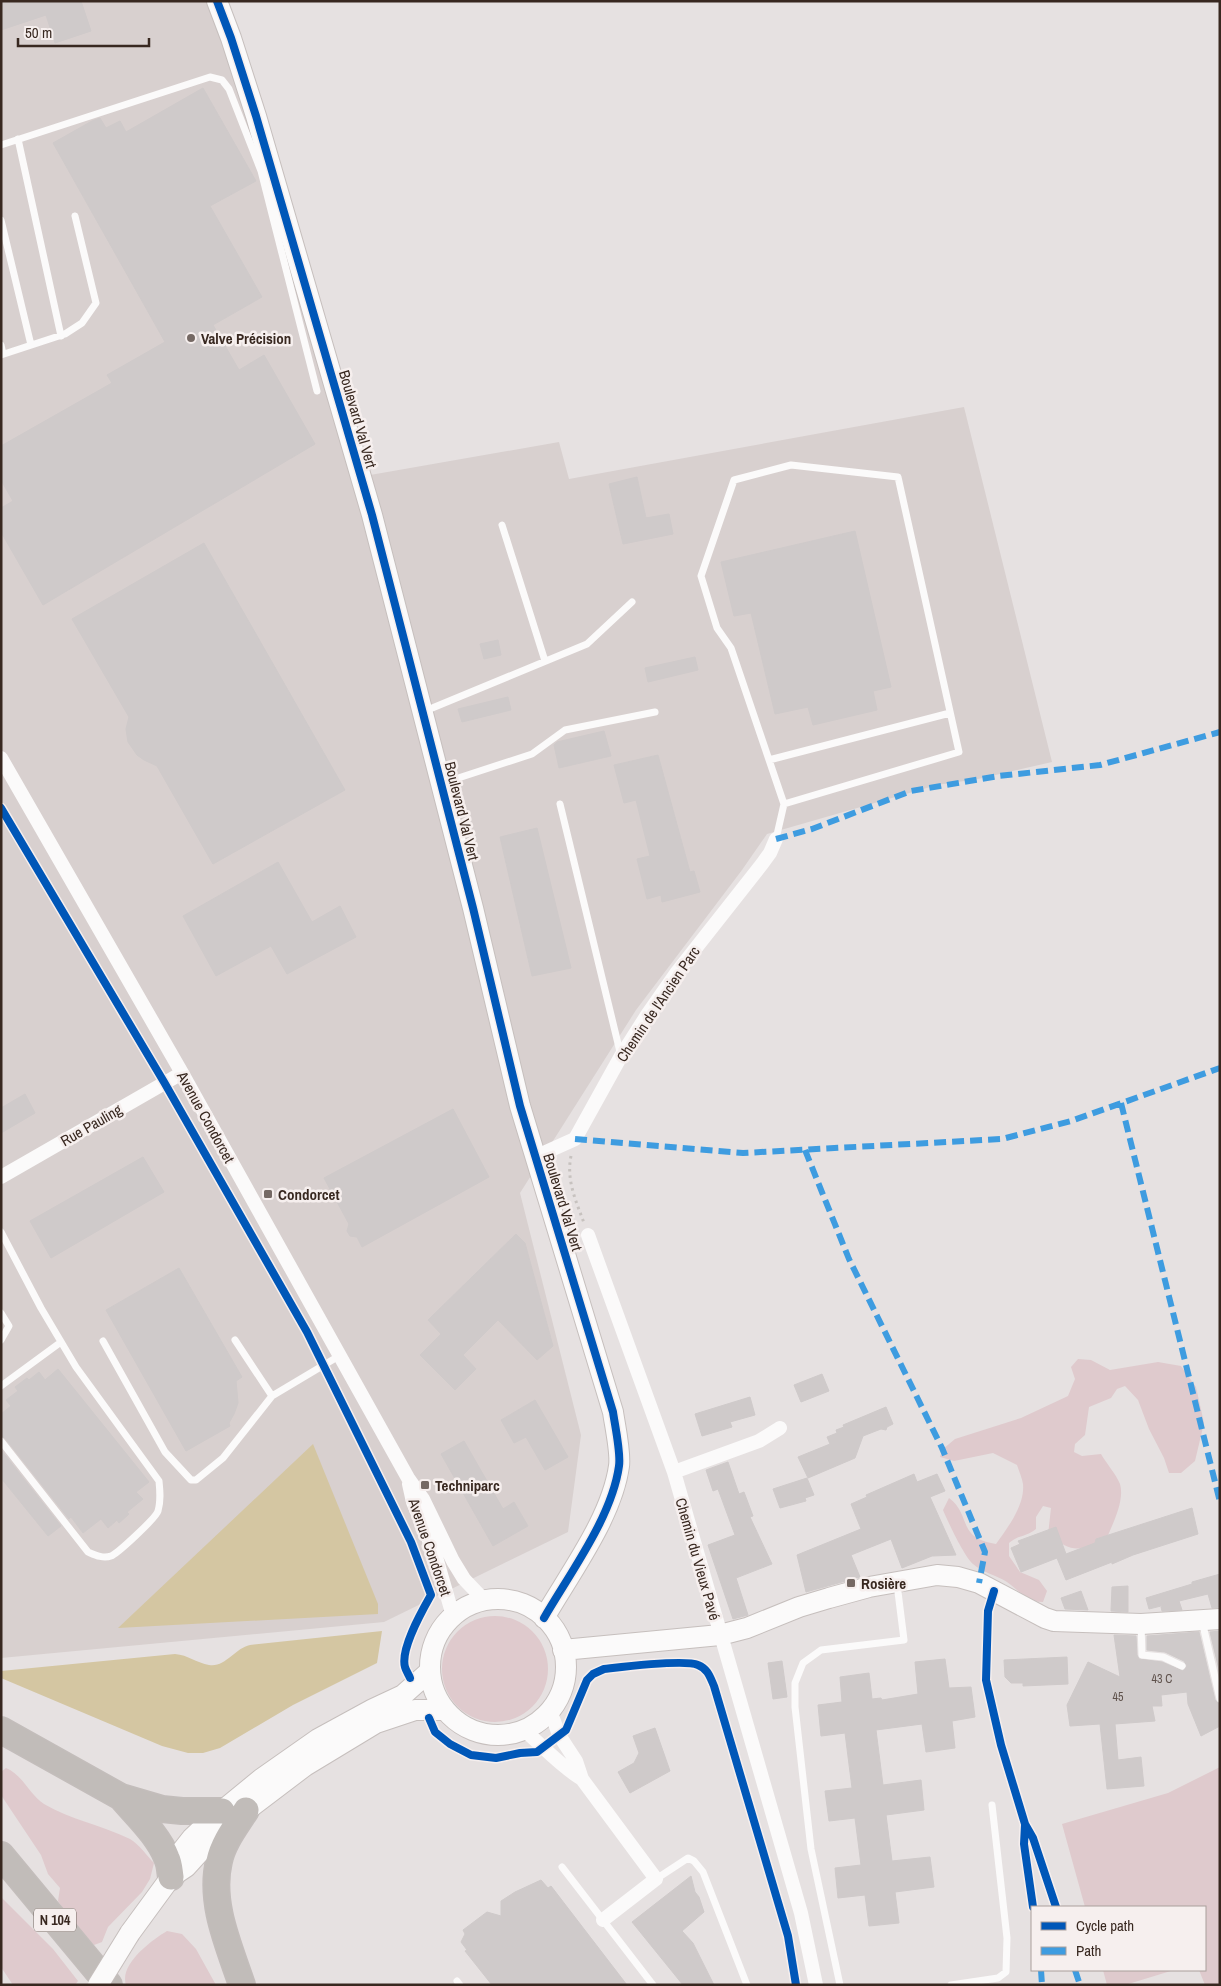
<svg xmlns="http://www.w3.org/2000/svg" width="1221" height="1986" viewBox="0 0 1221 1986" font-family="'Archivo Narrow',sans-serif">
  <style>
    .built { fill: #d8d0cf }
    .green { fill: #dfcacd }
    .water { fill: #d4c6a2 }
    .building { fill: #cfcaca; stroke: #cfcaca }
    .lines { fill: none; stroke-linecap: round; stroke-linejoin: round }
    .secondary-casing { stroke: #c6bfbd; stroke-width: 22 }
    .highway-casing { stroke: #c3bdbb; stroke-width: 28 }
    .path { stroke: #c7c2bf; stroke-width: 3; stroke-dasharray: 2.5 4; stroke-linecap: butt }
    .lane { stroke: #fbfafa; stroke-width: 7 }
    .street { stroke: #fbfafa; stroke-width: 14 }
    .secondary { stroke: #fbfafa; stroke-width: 20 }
    .highway { stroke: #c1bcb9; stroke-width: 25 }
    .secondary-bridge-casing { stroke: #c6bfbd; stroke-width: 22; stroke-linecap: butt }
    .secondary-bridge { stroke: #fbfafa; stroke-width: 20 }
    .quiet { stroke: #3e9ce0; stroke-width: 6; stroke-dasharray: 12 6; stroke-linecap: butt }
    .cycleway-casing { stroke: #f6efee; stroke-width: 11 }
    .cycleway { stroke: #0057b8; stroke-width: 8 }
    .poi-dot { fill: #756964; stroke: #f6efee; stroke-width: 2 }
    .labels { text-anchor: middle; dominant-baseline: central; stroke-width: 5; stroke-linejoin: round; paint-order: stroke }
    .number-label { font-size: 12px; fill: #5e514b }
    .shield { fill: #f6efee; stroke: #71645e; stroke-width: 1 }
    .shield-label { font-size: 14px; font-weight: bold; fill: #382820 }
    .poi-label { font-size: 15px; font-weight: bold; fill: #382820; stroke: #f6efee; text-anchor: start }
    .street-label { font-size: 15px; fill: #382820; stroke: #f6efee }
  </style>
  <rect width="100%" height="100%" fill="#e6e1e1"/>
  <!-- built -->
  <path class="built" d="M1 1H206L231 59 353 478 559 442 569 479 964 407 1052 762 978 779 937 785 767 834 742 870 636 1010 520 1193 581 1435 568 1532 384 1622 1 1658Z"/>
  <!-- green -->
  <path class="green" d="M1078 1359 1091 1360 1110 1370 1158 1362 1181 1366 1196 1387 1204 1423 1195 1461 1181 1473H1169L1164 1458 1149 1429 1138 1400 1125 1386 1117 1389 1111 1398 1089 1407 1085 1435 1075 1444 1074 1452 1082 1456 1101 1454C1106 1463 1116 1474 1120 1484 1125 1501 1112 1525 1106 1540 1077 1551 1074 1553 1048 1535L1051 1508 1043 1506 1036 1517V1529C1026 1537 1018 1535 1009 1543V1556L1020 1572 1039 1580 1047 1591 1043 1602C1026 1602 1020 1591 1007 1582 996 1575 983 1573 973 1564 964 1556 948 1522 943 1510L949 1498C972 1515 956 1538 996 1544 1008 1527 1025 1505 1023 1484 1022 1478 1019 1471 1017 1465L993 1453 954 1461 940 1457 943 1449 955 1439 1021 1418 1068 1396 1075 1379 1071 1367Z
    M442 1669a53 53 0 1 1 106 0a53 53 0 1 1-106 0Z
    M1220 1767V1985H1205L1199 1970H1205V1907H1085L1062 1824 1168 1793Z
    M6 1768C23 1775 29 1794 44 1804 71 1820 102 1825 130 1839 139 1844 147 1856 154 1863L150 1879 142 1892 108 1927 102 1942 94 1945 67 1915 58 1901 60 1888 48 1874 41 1855 1 1795V1772Z
    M1 1897 53 1949 78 1981 75 1985H13L1 1967Z
    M167 1931 182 1934 196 1949 216 1985H126C119 1964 152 1940 167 1931Z
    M1103 1970H1174L1125 1985H1107Z"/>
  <!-- water -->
  <path class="water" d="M313 1444 378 1604V1614L118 1628Z
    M382 1631 377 1663 293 1705 220 1748 203 1753H188L162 1746 1 1678V1671L175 1654C188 1655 197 1663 209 1665 225 1668 235 1648 250 1645Z"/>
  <!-- building -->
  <path class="building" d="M1 1H81L91 31 55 43 46 15 1 30Z
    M203 88 256 181 210 206 262 297 213 325 239 370 264 355 315 444 43 605 1 532V508L13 501 1 480V446L112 383 107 375 165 342 53 143 92 121 100 118 106 128 120 121 126 132Z
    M637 477 646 518 669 514 673 534 623 544 609 484Z
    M855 531 891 687 873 691 877 710 813 725 808 707 775 714 751 613 734 616 721 562Z
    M204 543 345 790 213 864 157 766 144 760 137 755 128 742 126 729 129 717 72 619Z
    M498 640 501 655 484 659 480 644Z
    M695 657 698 670 648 682 645 668Z
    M508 697 511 710 462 722 458 709Z
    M604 731 611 756 559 768 554 745 557 742Z
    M658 755 690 872 694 871 700 892 662 902 661 895 647 899 637 859 650 856 636 800 624 803 614 765Z
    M537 828 571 968 532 976 500 837Z
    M278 862 312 922 340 906 356 937 287 974 271 946 216 976 183 916Z
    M25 1094 35 1113 1 1133V1108Z
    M453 1109 489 1177 362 1247 357 1237 350 1236 347 1231 349 1224 324 1178Z
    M143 1157 164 1192 51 1258 30 1221Z
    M516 1234 525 1243 553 1346 537 1360 498 1320 463 1355 476 1369 455 1390 420 1355 441 1334 428 1320Z
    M179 1268 242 1377 236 1381 238 1403 234 1414 229 1423 230 1426 186 1451 106 1310Z
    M58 1369 149 1482 136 1492 143 1499 127 1512 129 1514 119 1523 117 1520 108 1528 101 1519 83 1533 71 1517 69 1519 5 1438 1 1436V1414L11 1406 6 1400 18 1391 15 1387 27 1378 29 1380 39 1372 45 1380Z
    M822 1374 829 1391 801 1402 794 1385Z
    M750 1397 755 1415 730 1422 732 1427 702 1436 695 1414Z
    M535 1400 568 1457 545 1470 526 1437 514 1443 501 1420Z
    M886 1407 893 1424 887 1427 886 1430 881 1429 863 1436 855 1458 808 1478 798 1457 830 1444 827 1437 837 1433 836 1430 844 1427 843 1425Z
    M464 1441 503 1509 514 1502 528 1526 493 1546 441 1454Z
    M1 1450 61 1526 48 1536 1 1478Z
    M728 1462 739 1494 744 1492 753 1516 750 1517 772 1564 736 1578 748 1615 733 1619 708 1545 735 1535 718 1489 713 1491 706 1470Z
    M914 1474 917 1482 937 1474 945 1491 930 1497 956 1555 932 1556 902 1568 891 1539 851 1555 860 1577 806 1592 797 1555 861 1529 851 1504 867 1497 866 1495Z
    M807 1478 814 1495 805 1498 806 1501 780 1508 773 1489Z
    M1192 1508 1198 1534 1133 1555 1112 1564V1562L1066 1580 1057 1558 1021 1572 1011 1548 1020 1544 1018 1541 1056 1527 1066 1554 1095 1543 1096 1539Z
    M1220 1574V1607L1212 1608 1208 1594 1179 1601 1182 1610 1162 1611 1161 1607 1165 1605 1149 1609 1146 1598 1192 1584V1582Z
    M1128 1586V1612L1111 1611 1112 1587Z
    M1081 1591 1088 1610 1065 1609 1061 1598Z
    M1220 1631V1674L1210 1632Z
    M1199 1632 1215 1700 1220 1704V1726L1201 1736 1188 1704 1187 1692 1161 1695 1162 1706H1152L1155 1721 1115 1724 1118 1760 1141 1757 1144 1786 1107 1789 1100 1724 1070 1726 1067 1705 1088 1662 1120 1677 1114 1635 1136 1636 1137 1655 1139 1659 1162 1662 1183 1671 1187 1666 1184 1661 1165 1652 1147 1650V1636Z
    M1067 1657 1068 1684 1023 1686V1683H1011L1005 1677 1004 1660Z
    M945 1659 949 1688 971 1687 975 1717 952 1721 955 1748 926 1752 922 1724 876 1730 883 1785 921 1780 924 1810 886 1815 892 1861 930 1857 934 1887 895 1892 899 1923 869 1926 865 1895 838 1898 835 1868 861 1865 855 1818 829 1821 825 1791 852 1788 845 1733 821 1736 818 1705 842 1702 840 1677 869 1673 872 1699 881 1698 882 1700 918 1694 915 1662Z
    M782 1661 787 1697 773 1699 768 1663Z
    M655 1728 670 1771 630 1793 618 1772 634 1763 639 1753 633 1736Z
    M691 1876 695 1892 699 1897 704 1912 682 1931 693 1943 714 1985H683L632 1922Z
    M541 1880 548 1888 551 1886 627 1985H492L465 1951 467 1950 461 1942 465 1934 463 1930 487 1912 501 1916V1901L515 1892Z"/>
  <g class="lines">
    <!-- secondary casing -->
    <g class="secondary-casing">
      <path id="secondary" d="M217 1 231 38 256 116 372 515 473 908 520 1106 613 1412C615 1426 621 1453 619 1466 612 1517 570 1573 544 1618
        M430 1667a68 68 0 1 1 136 0a68 68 0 1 1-136 0Z
        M563 1650 720 1635 747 1628 799 1607 829 1598 869 1587 937 1575 958 1577 979 1583 1045 1618 1054 1621 1141 1624 1220 1619
        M175 1863 177 1857 192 1838 211 1820 261 1779 318 1739 373 1709 403 1695 430 1671
        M130 1933 171 1877 186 1867 218 1832 305 1766 376 1723 415 1710H445"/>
    </g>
    <!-- highway casing -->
    <g class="highway-casing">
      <path id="highway" d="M1 1730 121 1797 162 1809 182 1811H222
        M121 1797C137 1816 158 1835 167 1858 170 1864 170 1871 171 1877
        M1 1855 109 1985
        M242 1985C229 1946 209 1903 219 1861 223 1842 236 1826 246 1810"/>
    </g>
    <!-- path -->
    <path class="path" d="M571 1156C566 1180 576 1201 584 1223"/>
    <!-- lane -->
    <path class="lane" d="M18 139 61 336
      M1 145 210 77 222 80 229 89 261 171 317 391
      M1 220 31 345
      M1 345 3 354
      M1 355 65 334 82 323 96 303 75 216
      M502 525 545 661
      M425 711 587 644 632 602
      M769 760 950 713
      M443 783 532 754 565 730 655 712
      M560 804 621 1056
      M776 839 784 804 959 752 898 477 791 465 734 480 701 576 717 628 731 648 784 804
      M1 1232 41 1308 76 1367 159 1481C160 1491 161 1501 158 1511 156 1518 117 1554 111 1556 103 1559 95 1555 88 1552L1 1441
      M1 1313 9 1326 1 1340
      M235 1340 272 1396
      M103 1341 165 1452 191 1480H196L223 1458 272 1396 339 1356
      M1 1386 61 1342
      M1202 1621 1220 1699
      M1141 1625 1142 1655 1163 1657 1182 1666
      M562 1867 653 1985
      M656 1879 688 1858 694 1861 703 1872 747 1985
      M457 1981 460 1985
      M840 1985 811 1849 795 1707V1683L803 1663 821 1650 904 1640 897 1584
      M951 1985 998 1978 1006 1972 1007 1938 992 1805"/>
    <!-- street -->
    <path class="street" d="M1 758 182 1073 408 1478 423 1499 453 1561 464 1579 485 1601
      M535 1157 575 1139 621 1056 647 1015 677 972 762 864 770 853 776 839
      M1 1177 182 1073
      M588 1235 674 1472 801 1913 816 1985
      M674 1472 759 1441 780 1428
      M409 1484 413 1502 436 1557 453 1616
      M524 1730C544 1747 560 1766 582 1779L576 1761 559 1735 550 1710
      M582 1779 656 1879 603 1920"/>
    <!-- secondary -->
    <use href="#secondary" class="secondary"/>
    <!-- highway -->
    <use href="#highway" class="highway"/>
    <!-- secondary-bridge casing -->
    <g class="secondary-bridge-casing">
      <path id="secondary-bridge" d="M98 1985 130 1933"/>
    </g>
    <!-- secondary-bridge -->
    <use href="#secondary-bridge" class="secondary-bridge"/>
    <!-- quiet -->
    <path class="quiet" d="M776 839 812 829 911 791 999 776 1100 765 1220 732
      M1121 1103 1220 1502
      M575 1139 743 1153 1002 1139 1071 1121 1220 1068
      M805 1150 849 1259 942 1448 985 1552 979 1583
      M1041 1970 1042 1985
      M1075 1970 1080 1985"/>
    <!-- cycleway casing -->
    <g class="cycleway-casing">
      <path id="cycleway" d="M217 1 231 38 256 116 372 515 473 908 520 1106 613 1412C615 1426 621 1453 619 1466 612 1517 570 1573 544 1618
        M1 808 164 1082 307 1332 411 1542 431 1595C422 1611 400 1649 405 1667 406 1671 409 1675 410 1678
        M994 1591 988 1611 986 1680 1001 1745 1025 1824 1033 1838 1056 1907
        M429 1718 435 1732 450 1744 471 1755 496 1758 520 1753 537 1752 566 1730 587 1680 593 1674 604 1669C622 1667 684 1659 698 1665 708 1669 710 1677 714 1686L788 1936 796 1985
        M1025 1825 1024 1844 1033 1907"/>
    </g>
    <!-- cycleway -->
    <use href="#cycleway" class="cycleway"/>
  </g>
  <!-- markers -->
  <g class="poi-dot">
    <circle cx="191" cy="338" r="5"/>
    <rect x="263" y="1189" width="10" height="10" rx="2.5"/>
    <rect x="420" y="1480" width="10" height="10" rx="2.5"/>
    <rect x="846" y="1578" width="10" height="10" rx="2.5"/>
  </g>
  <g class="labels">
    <!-- number labels -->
    <g class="number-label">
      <text x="1162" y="1679">43 C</text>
      <text x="1118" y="1697">45</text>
    </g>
    <!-- shield labels -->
    <rect class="shield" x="34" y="1908.5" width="42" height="23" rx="4"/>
    <g class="shield-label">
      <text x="55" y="1920">N 104</text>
    </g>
    <!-- poi labels -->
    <g class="poi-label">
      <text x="201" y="338">Valve Précision</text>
      <text x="278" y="1194">Condorcet</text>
      <text x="435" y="1485">Techniparc</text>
      <text x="861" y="1583">Rosière</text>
    </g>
    <!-- street labels -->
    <g class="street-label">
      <text transform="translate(358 419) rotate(74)">Boulevard Val Vert</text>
      <text transform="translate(462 811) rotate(76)">Boulevard Val Vert</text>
      <text transform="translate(658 1004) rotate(-56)">Chemin de l'Ancien Parc</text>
      <text transform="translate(206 1117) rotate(61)">Avenue Condorcet</text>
      <text transform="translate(91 1125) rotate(-30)">Rue Pauling</text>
      <text transform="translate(563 1202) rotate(73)">Boulevard Val Vert</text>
      <text transform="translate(430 1547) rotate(71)">Avenue Condorcet</text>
      <text transform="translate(698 1559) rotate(74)">Chemin du Vieux Pavé</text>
    </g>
  </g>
  <!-- border -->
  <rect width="1221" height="1986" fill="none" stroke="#382820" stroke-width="5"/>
  <!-- legend -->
  <rect x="1031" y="1906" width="175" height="65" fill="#f6efee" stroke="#aa9f9c"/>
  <rect x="1041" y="1922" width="25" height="8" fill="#0057b8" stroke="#aa9f9c"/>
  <text x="1076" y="1931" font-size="15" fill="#382820">Cycle path</text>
  <rect x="1041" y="1947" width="25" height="8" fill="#3e9ce0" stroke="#aa9f9c"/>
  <text x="1076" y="1956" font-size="15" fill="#382820">Path</text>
  <!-- scale -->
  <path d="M18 38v8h131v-8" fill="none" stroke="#382820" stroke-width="2.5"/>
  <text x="25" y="38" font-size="15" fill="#382820" stroke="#f6efee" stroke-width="4" paint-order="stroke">50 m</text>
</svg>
